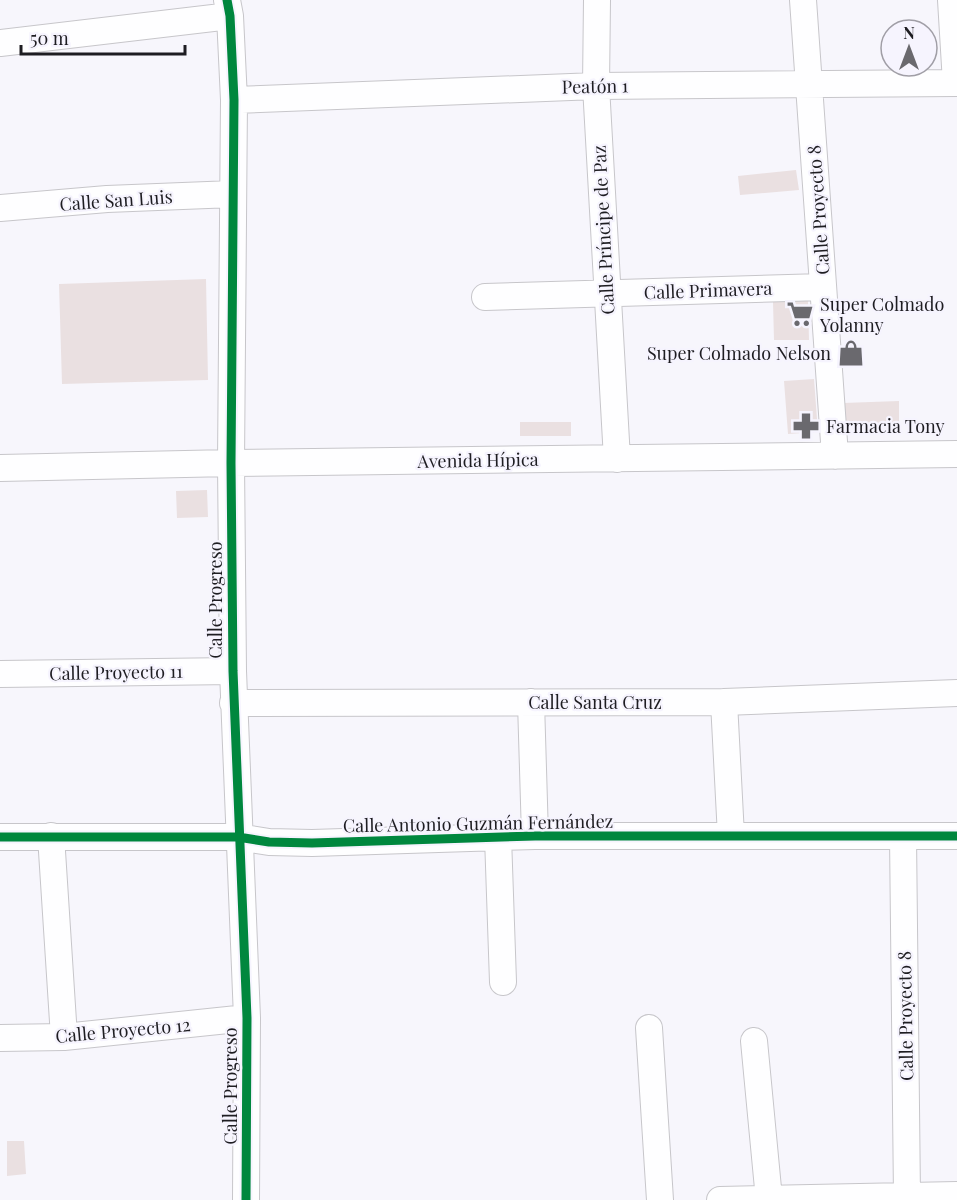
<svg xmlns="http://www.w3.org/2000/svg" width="957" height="1200" viewBox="0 0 957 1200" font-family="'Playfair Display',serif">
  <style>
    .building { fill: #eae0e1 }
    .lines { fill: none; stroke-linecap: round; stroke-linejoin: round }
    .minor-casing { stroke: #c7c6ca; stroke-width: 28 }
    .minor { stroke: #fefeff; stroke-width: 26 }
    .cycleway-casing { stroke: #f6f4fe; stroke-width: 13 }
    .cycleway { stroke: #00873e; stroke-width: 9 }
    .labels { text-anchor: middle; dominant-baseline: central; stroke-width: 4.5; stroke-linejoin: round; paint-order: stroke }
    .street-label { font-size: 18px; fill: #1e1d22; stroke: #f6f4fe }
    .poi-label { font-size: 18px; fill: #1e1d22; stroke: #f6f4fe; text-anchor: start }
  </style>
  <rect width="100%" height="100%" fill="#f7f6fc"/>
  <!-- building -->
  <path class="building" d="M796 170 799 190 740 195 738 176Z
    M206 279 208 380 62 384 59 284Z
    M808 301 809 340H774L773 302Z
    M814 379 818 432 788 434 784 381Z
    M899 401V425L843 427V403Z
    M520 422H571V436H520Z
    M207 490 208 517 177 518 176 491Z
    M7 1141H24L26 1174 7 1176Z"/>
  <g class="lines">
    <!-- minor casing -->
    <g class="minor-casing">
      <path id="minor" d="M227 0 230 16 234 100 231 463 233 671 247 1018 246 1200
        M597 0 596 86 617 459
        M803 0 835 456
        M951 0 956 83
        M0 43 230 16
        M234 100 596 86 957 83
        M0 208 107 199 233 194
        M485 297 823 287
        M0 468 231 463 957 454
        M0 674 233 671
        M531 702 535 836
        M724 702 731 836
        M233 703 724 702 957 693
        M51 836 64 1037
        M903 836 907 1197
        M0 837H238L269 842 312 843 535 836H957
        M498 837 503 982
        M649 1028 660 1200
        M0 1038 64 1037 247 1018
        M754 1041 769 1199
        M720 1200 957 1195"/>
    </g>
    <!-- minor -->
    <use href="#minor" class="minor"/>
    <!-- cycleway casing -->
    <g class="cycleway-casing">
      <path id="cycleway" d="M227 0 230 16 234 100 231 463 233 671 247 1018 246 1200
        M0 837H238L269 842 312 843 535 836H957"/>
    </g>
    <!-- cycleway -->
    <use href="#cycleway" class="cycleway"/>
  </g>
  <!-- icons -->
  <defs>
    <g id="supermarket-bare" transform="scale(2.07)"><path d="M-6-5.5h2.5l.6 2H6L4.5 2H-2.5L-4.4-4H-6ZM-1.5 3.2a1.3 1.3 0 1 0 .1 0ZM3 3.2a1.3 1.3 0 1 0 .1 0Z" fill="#6a696e" stroke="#f6f4fe" stroke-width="2.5" paint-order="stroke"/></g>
    <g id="shop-bare" transform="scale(2.07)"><path d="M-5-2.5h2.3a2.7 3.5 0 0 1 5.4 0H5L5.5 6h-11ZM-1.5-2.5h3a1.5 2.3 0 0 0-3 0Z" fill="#6a696e" stroke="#f6f4fe" stroke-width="2.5" paint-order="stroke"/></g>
    <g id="pharmacy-bare" transform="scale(2.07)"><path d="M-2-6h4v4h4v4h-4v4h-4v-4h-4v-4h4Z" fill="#6a696e" stroke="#f6f4fe" stroke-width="2.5" paint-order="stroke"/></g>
  </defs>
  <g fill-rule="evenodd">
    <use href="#supermarket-bare" x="800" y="314"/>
    <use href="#shop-bare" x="851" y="353"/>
    <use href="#pharmacy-bare" x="806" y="426"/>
  </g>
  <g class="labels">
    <!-- street labels -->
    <g class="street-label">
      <text transform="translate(595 86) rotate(-1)">Peatón 1</text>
      <text transform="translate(116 200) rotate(-4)">Calle San Luis</text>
      <text transform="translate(818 210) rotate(-94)">Calle Proyecto 8</text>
      <text transform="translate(603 230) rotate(-93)">Calle Príncipe de Paz</text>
      <text transform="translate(708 290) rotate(-2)">Calle Primavera</text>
      <text transform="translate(478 460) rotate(-1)">Avenida Hípica</text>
      <text transform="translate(215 600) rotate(-90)">Calle Progreso</text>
      <text transform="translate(116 672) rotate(-1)">Calle Proyecto 11</text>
      <text x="595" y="702">Calle Santa Cruz</text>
      <text transform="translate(478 823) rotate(-1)">Calle Antonio Guzmán Fernández</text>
      <text transform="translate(905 1016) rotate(-91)">Calle Proyecto 8</text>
      <text transform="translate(123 1030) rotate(-5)">Calle Proyecto 12</text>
      <text transform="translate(230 1086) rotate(-90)">Calle Progreso</text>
    </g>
    <!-- poi labels -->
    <g class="poi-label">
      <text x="820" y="304">Super Colmado<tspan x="820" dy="21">Yolanny</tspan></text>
      <text x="831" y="353" text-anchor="end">Super Colmado Nelson</text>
      <text x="826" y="426">Farmacia Tony</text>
    </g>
  </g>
  <!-- north arrow -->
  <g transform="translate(909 48)"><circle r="28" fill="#f6f4fe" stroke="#a09ea6" stroke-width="1.5"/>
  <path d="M0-4.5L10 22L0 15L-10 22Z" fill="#6a696e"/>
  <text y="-9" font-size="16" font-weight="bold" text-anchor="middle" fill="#1e1d22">N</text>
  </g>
  <!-- scale -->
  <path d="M21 45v9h164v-9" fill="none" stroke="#1e1d22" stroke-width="3"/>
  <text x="30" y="45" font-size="18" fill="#1e1d22" stroke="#f6f4fe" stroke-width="4.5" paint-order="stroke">50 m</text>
</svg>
